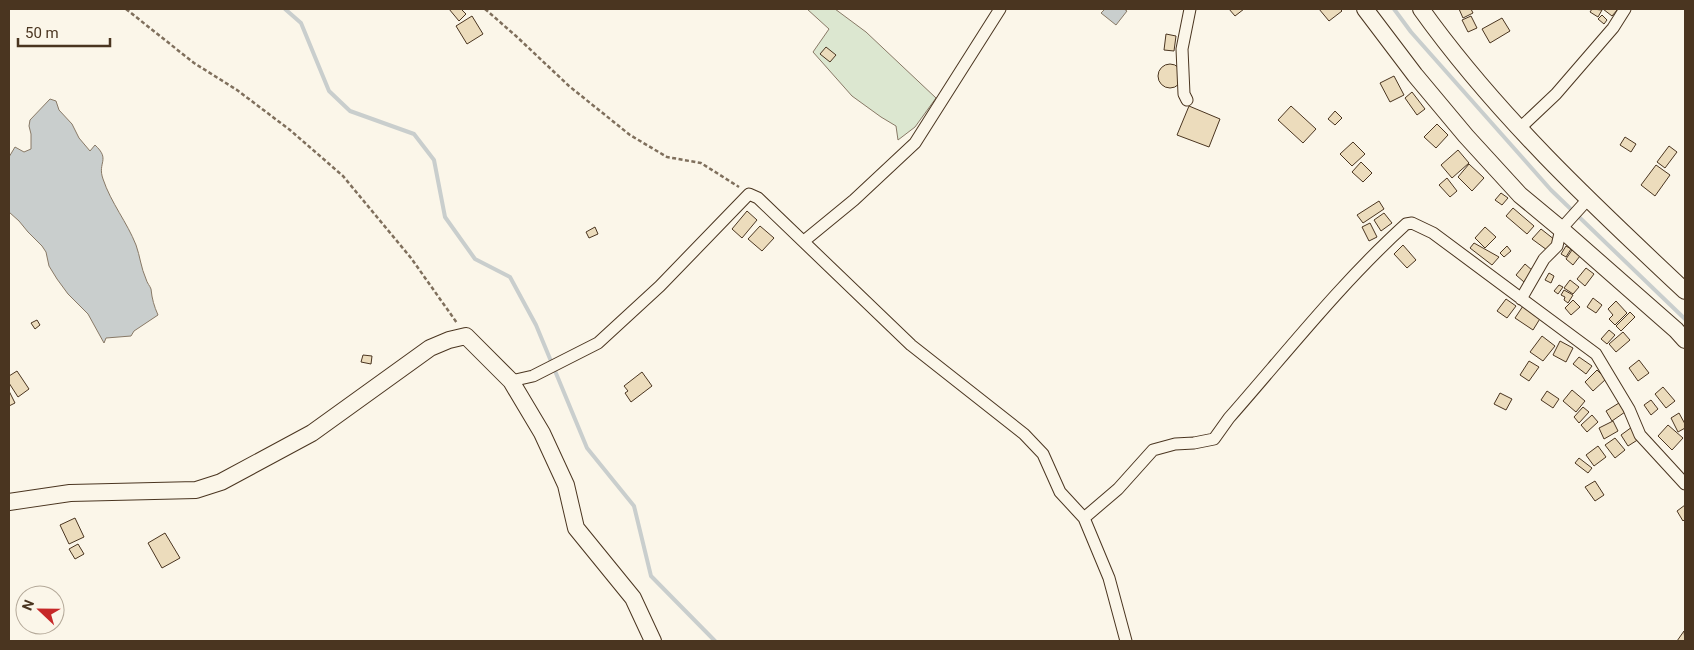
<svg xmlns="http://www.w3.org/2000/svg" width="1694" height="650" viewBox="0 0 1694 650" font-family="Roboto,sans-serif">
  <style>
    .green { fill: #dce7d0; stroke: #887966 }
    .water { fill: #c9cecd; stroke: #887966 }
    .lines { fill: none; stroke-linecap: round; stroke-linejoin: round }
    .stream { stroke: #c9cecd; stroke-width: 4 }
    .building { fill: #ecdcbc; stroke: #4a3520 }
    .street-casing { stroke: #4a3520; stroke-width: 13 }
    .secondary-casing { stroke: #4a3520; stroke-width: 18 }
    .path { stroke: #7f6f5c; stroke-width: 2.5; stroke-dasharray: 4 2.5; stroke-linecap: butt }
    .street { stroke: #fbf6e9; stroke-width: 11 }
    .secondary { stroke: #fbf6e9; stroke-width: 16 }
  </style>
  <rect width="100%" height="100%" fill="#fbf6e9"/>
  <!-- green -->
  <path class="green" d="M807 9H835L866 32 936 98 915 127 898 140 896 126 881 117 852 96 813 52 829 29Z"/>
  <!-- water -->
  <path class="water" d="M1105 9H1124L1127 11 1116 25 1101 13Z
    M50 99 56 101 59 110 72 124 79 138 90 151 95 145C111 160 97 162 103 179 111 203 127 222 136 245 140 256 141 268 146 279 147 283 150 286 151 289 152 299 154 306 158 315L134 331 131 336 106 338 104 343 88 314 68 294 57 279 49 266 46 252 42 246 28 232 19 221 9 212V157L15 147 24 152 31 149V134L29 126 30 120Z"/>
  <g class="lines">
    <!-- stream -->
    <path class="stream" d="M285 9 301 23 329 91 350 111 414 134 434 160 445 217 475 259 510 277 536 325 587 448 634 506 651 576 715 641
      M1394 9 1411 32 1551 190 1685 319"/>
  </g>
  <!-- building -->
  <path class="building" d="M449 9H461L466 14 459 21Z
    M1229 9H1244L1235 16Z
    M1319 9H1340L1342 11 1329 21Z
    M1459 9H1471L1473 13 1463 18Z
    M1592 9 1602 10 1598 17 1590 12Z
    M1603 9H1618L1612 16Z
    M1602 15 1607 20 1604 24 1598 19Z
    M472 16 483 34 467 44 456 26Z
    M1471 16 1477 28 1468 32 1462 20Z
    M1502 18 1510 31 1490 43 1482 29Z
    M1166 34 1176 36 1174 51 1164 50Z
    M826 47 836 55 830 62 820 54Z
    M1158 76a12 12 0 1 1 24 0a12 12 0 1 1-24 0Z
    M1394 76 1404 95 1390 102 1380 83Z
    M1412 92 1425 109 1417 115 1405 98Z
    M1189 106 1220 119 1209 147 1177 135Z
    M1291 106 1316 129 1303 143 1278 120Z
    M1335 111 1342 118 1335 125 1328 119Z
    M1437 124 1448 135 1436 148 1424 137Z
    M1625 137 1636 144 1631 152 1620 145Z
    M1353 142 1365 154 1352 166 1340 154Z
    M1669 146 1677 152 1665 168 1657 162Z
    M1458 150 1469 163 1452 178 1441 165Z
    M1361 162 1372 173 1363 182 1352 172Z
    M1469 164 1484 178 1472 191 1458 177Z
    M1656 165 1670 175 1655 196 1641 185Z
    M1447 178 1457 191 1450 197 1439 185Z
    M1501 193 1508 198 1502 205 1495 200Z
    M1379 201 1384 209 1363 223 1357 215Z
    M1513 208 1534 226 1527 234 1506 216Z
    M747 211 757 220 742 238 732 229Z
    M1384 213 1392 223 1381 231 1374 220Z
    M1370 223 1377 237 1369 241 1362 227Z
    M760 226 774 238 762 251 748 239Z
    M595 227 598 234 589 238 586 232Z
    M1485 227 1496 237 1485 248 1475 238Z
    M1541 229 1555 240 1547 250 1532 239Z
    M1474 243 1499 257 1492 265 1470 248Z
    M1403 245 1416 260 1407 268 1394 254Z
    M1507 246 1511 251 1504 257 1500 253Z
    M1566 246 1571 249 1566 257 1561 254Z
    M1572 250 1580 256 1573 265 1566 259Z
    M1525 264 1533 271 1524 282 1516 275Z
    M1586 268 1594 274 1585 286 1577 279Z
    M1549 273 1554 276 1551 283 1545 280Z
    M1570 280 1579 287 1573 294 1564 288Z
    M1559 285 1563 287 1558 294 1554 291Z
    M1564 290 1573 295 1568 303 1564 300 1565 297 1561 295Z
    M1593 298 1602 305 1596 313 1587 307Z
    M1506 299 1516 306 1507 318 1497 311Z
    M1573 300 1580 307 1571 315 1565 308Z
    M1616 301 1627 313 1615 325 1609 319 1613 315 1608 309Z
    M1523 306 1541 317 1533 330 1515 318Z
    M1630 312 1635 317 1621 331 1616 326Z
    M37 320 40 325 35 329 31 323Z
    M1609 330 1615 335 1607 344 1601 339Z
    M1623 332 1630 340 1616 352 1609 344Z
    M1542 336 1555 346 1543 361 1530 352Z
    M1560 341 1573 348 1566 362 1553 355Z
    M363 355 372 356 371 364 361 362Z
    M1579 357 1592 366 1586 374 1573 364Z
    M1639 360 1649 373 1638 381 1629 368Z
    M1529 361 1539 367 1529 381 1520 375Z
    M1597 370 1606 379 1593 391 1585 382Z
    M17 371 29 389 18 397 9 383V376Z
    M642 372 652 386 631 402 625 393 628 391 624 386Z
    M1663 387 1675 401 1666 408 1655 394Z
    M1572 390 1585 401 1576 412 1563 401Z
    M9 391 15 403 9 406Z
    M1547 391 1559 399 1553 408 1541 400Z
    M1500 393 1512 399 1506 410 1494 404Z
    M1651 400 1658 409 1651 415 1644 405Z
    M1619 403 1625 412 1612 421 1606 411Z
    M1583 407 1589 412 1579 423 1574 417Z
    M1679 413 1685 424V428L1678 432 1671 418Z
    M1592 415 1598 422 1587 432 1581 425Z
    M1613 421 1618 431 1604 439 1599 428Z
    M1668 425 1683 438 1672 450 1658 436Z
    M1632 427 1639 439 1628 446 1621 435Z
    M1615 438 1625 450 1615 458 1605 445Z
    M1598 446 1606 457 1594 466 1586 455Z
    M1579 458 1592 468 1588 473 1575 463Z
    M1595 481 1604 495 1595 501 1585 487Z
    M1685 505V519L1683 521 1677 511Z
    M75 518 84 537 69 544 60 525Z
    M165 533 180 558 162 568 148 543Z
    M78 544 84 554 75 559 69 549Z
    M1684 631 1685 641H1677Z"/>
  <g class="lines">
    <!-- street casing -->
    <g class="street-casing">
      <path id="street" d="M1187 100 1184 94 1182 49 1190 9
        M1519 129 1556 94 1613 28 1625 9
        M804 241 854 200 915 143 1000 9
        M1521 299 1544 259 1557 246 1561 229 1589 198
        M511 381 533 376 598 343 660 286 749 194 758 198 911 345 1024 434 1043 454 1060 492 1084 518 1109 578 1126 641
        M1084 518 1118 489 1153 450 1175 444 1194 443 1214 439 1229 418C1287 352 1341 283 1406 224L1412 223 1433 233 1596 354 1629 409 1640 435 1685 484"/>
    </g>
    <!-- secondary casing -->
    <g class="secondary-casing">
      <path id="secondary" d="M1365 9 1415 75 1466 136 1520 195 1561 229 1676 330 1685 340
        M1421 9C1496 114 1591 203 1685 291
        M9 502 70 493 196 490 221 482 312 433 430 348 449 340 466 336 511 381 542 433 566 485 576 528 633 598 653 641"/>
    </g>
    <!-- path -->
    <path class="path" d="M126 9 194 63 237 90 290 130 343 176 411 258 457 323
      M485 9 516 36 569 86 630 135 667 157 701 163 739 187"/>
    <!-- street -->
    <use href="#street" class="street"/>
    <!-- secondary -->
    <use href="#secondary" class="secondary"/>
  </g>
  <!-- border -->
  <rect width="1694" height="650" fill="none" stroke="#4a3520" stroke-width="20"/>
  <!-- north arrow -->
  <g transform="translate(40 610) rotate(292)"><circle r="24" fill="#fbf6e9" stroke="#b4a999"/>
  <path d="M0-4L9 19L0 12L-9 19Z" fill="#c62828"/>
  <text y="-8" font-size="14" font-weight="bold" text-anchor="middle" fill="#4a3520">N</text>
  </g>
  <!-- scale -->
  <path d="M18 38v8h92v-8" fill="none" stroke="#4a3520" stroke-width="2.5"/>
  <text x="25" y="38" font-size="15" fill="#4a3520" stroke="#fbf6e9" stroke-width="4" paint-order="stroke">50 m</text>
</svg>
